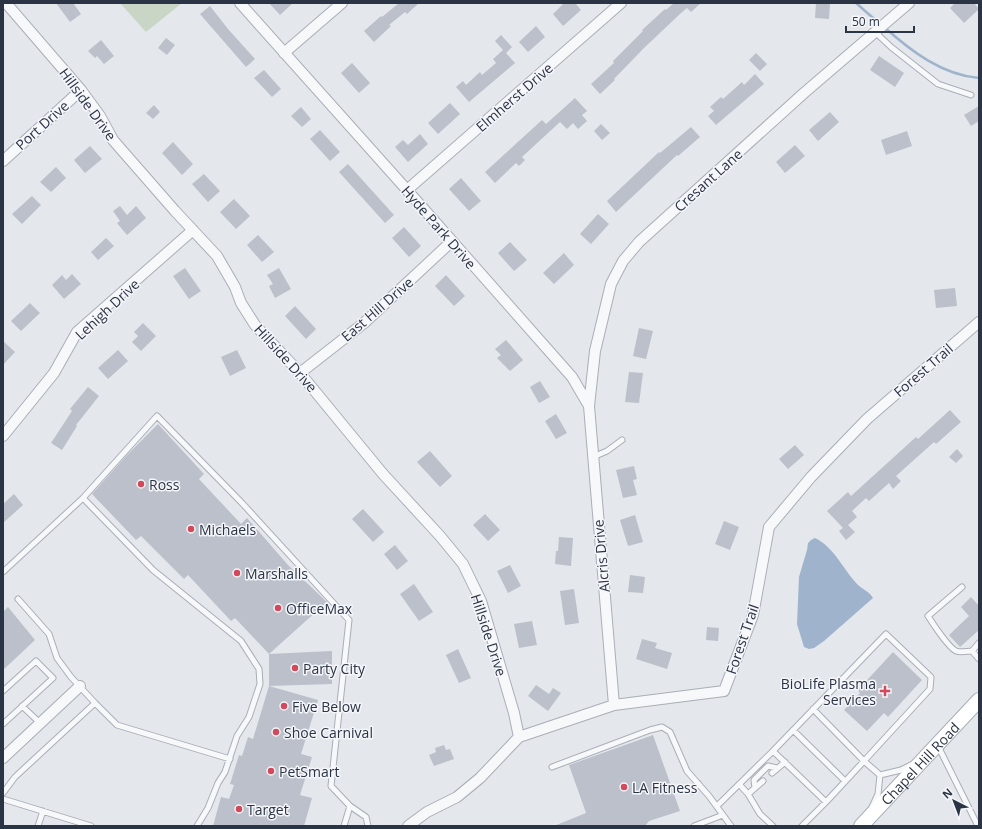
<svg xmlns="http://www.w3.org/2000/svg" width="982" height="829" viewBox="0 0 982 829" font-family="'Open Sans',sans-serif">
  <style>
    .green { fill: #c9d6c5 }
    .water { fill: #9fb4cc }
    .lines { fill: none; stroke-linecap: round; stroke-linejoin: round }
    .stream { stroke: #9fb4cc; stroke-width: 2.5 }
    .building { fill: #bbc0ca }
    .lane-casing { stroke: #a9aeb7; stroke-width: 7 }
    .street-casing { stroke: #a9aeb7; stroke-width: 12 }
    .secondary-casing { stroke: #a9aeb7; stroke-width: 16 }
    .lane { stroke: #f7f8fa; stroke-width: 5 }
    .street { stroke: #f7f8fa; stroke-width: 10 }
    .secondary { stroke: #fff; stroke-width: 14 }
    .poi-dot { fill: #d1495b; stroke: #f4f6f9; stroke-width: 1.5 }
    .labels { text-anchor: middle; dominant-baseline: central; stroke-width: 3; stroke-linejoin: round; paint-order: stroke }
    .street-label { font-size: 14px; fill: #2b3445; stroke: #f4f6f9 }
    .poi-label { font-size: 14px; fill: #2b3445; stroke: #f4f6f9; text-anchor: start }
  </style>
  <rect width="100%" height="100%" fill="#e4e7ec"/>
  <!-- green -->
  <path class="green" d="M120 3H182L146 32Z"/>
  <!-- water -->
  <path class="water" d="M815 538C834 547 843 569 857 584 862 589 870 592 873 598L824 641 814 648 809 649 804 647 797 624 799 577 807 550 808 543 811 540Z"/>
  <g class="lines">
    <!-- stream -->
    <path class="stream" d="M856 3 880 24
      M884 27C911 51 942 75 979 78"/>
  </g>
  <!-- building -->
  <path class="building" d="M56 3H73L81 14 70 22Z
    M269 3H293L280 15Z
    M399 3H419L407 14 405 12 389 25 391 26 374 42 364 31 381 16 382 17Z
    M564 3H575L581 10 563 26 553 14Z
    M674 3H701L691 12 687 8 681 13 644 48 614 79 615 80 600 94 591 84 614 63 613 61 643 31 642 30 665 9 666 10Z
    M816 3H830L829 19 815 18Z
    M955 3H974L979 9 964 23 950 8Z
    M210 6 228 29 255 59 246 67 200 14Z
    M536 26 545 37 528 52 519 42Z
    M501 35 512 47 506 53 515 63 469 102 456 87 463 81 466 85 480 72 482 75 496 63 493 59 503 50 495 41Z
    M166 38 175 45 167 55 158 48Z
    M101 40 114 56 104 64 97 56 95 58 88 51Z
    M756 53 767 64 760 71 749 60Z
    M879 56 904 73 895 87 870 70Z
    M352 63 370 83 359 93 341 73Z
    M264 70 281 89 272 97 254 78Z
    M755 74 764 84 716 125 708 116 714 111 710 107 721 97 723 99 742 82 744 85Z
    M575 98 587 111 582 115 587 121 578 129 573 123 567 129 560 122 522 157 525 160 519 166 516 163 495 183 485 172 542 120 546 124Z
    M450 103 460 114 438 134 428 123Z
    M154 105 160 112 153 119 146 113Z
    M979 106V121L971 126 964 115Z
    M301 107 311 119 302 127 291 116Z
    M830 112 839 122 818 141 809 130Z
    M601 124 610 133 602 140 594 131Z
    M691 127 700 137 678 156 677 155 616 212 607 201 659 152 660 153Z
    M320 130 340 152 330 161 310 139Z
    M907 131 912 146 886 155 881 140Z
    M420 134 428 144 408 162 395 147 403 140 408 145Z
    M173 142 193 164 182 175 162 153Z
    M795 145 805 156 785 173 776 162Z
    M90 146 102 159 85 173 74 160Z
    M348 164 394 215 385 223 339 172Z
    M56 167 66 178 51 192 40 182Z
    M204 174 220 191 208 202 192 184Z
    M461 178 481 201 469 211 449 189Z
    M32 196 41 205 22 224 12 214Z
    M234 199 250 216 236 229 220 212Z
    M120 206 127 215 136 206 146 218 127 235 117 223 120 221 113 211Z
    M598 214 609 224 591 244 580 234Z
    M404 227 421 246 409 257 392 238Z
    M258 235 274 252 262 262 247 245Z
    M106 238 114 246 98 260 91 252Z
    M510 242 527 260 514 271 498 253Z
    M564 253 574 265 554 284 543 273Z
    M185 268 201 291 189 299 173 276Z
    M279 268 291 289 275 298 269 286 273 284 267 275Z
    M72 274 81 284 64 299 52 285 62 275 66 280Z
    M446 275 465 296 454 306 435 286Z
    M955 288 957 306 936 308 934 290Z
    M30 303 40 313 21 331 11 321Z
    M295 306 316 329 306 339 285 316Z
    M143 323 156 336 141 351 132 342 138 336 134 332Z
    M639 328 653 331 646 359 633 356Z
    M506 340 523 360 510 371 497 358 501 355 495 349Z
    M3 341 15 352 3 365Z
    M118 350 128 361 108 379 98 368Z
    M237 350 246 368 230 376 221 357Z
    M629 372 643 373 639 403 625 402Z
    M540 381 550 397 539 403 530 387Z
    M88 387 99 396 76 425 77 426 62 450 51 443 72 411 70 409Z
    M950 410 961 422 936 444 934 442 896 476 901 481 893 489 889 483 869 501 866 498 852 511 857 517 848 525 855 532 846 540 839 531 843 528 827 511 848 492 851 496 916 437 918 439Z
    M556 414 567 433 556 439 545 421Z
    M158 424 204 474 199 479 241 524 247 518 288 565 327 602 269 654 235 618 231 621 188 575 184 579 141 536 136 540 92 494 127 455Z
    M795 445 804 455 788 469 779 459Z
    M957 449 963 456 956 463 949 457Z
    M430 451 452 476 440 487 417 462Z
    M634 466 637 479 633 480 637 495 623 498 616 470Z
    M14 494 23 505 3 523V504Z
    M363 509 384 532 373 542 352 519Z
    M485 514 500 530 488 541 473 525Z
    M635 515 643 542 628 546 620 520Z
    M724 521 739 527 730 550 715 544Z
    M559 537 573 538 571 566 555 564 556 551H558Z
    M395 545 408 561 397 570 384 554Z
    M510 565 521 586 508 593 497 571Z
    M630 575 645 577 643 593 628 592Z
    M414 584 433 612 419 621 400 594Z
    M574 589 579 623 565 625 560 591Z
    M971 597 979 606V630L960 647 949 635 969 616 961 607Z
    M8 607 35 640 3 670V612Z
    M532 621 537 645 519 648 514 624Z
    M707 627 719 628 718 641 706 640Z
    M642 639 657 643 655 648 672 653 667 669 636 659Z
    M458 649 471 678 459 683 446 655Z
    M332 651V684L269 686V654Z
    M893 652 922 680 888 717 884 713 867 731 844 710 860 693 858 690Z
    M536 685 549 694 553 688 561 693 548 711 528 696Z
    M269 686 318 700 301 754 312 757 300 795 312 798 304 826H213L221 797 229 799 234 785 230 784 239 755 242 756 248 737 253 739Z
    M653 735 680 811 649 821 645 826H554L586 813 569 765Z
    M444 745 446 750 450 749 454 759 434 766 429 755 436 752 435 748Z"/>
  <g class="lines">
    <!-- lane casing -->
    <g class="lane-casing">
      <path id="lane" d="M875 32 891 47 938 84 971 95
        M593 457 607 451 622 440
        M3 572 83 498
        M962 587 928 616C933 624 949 648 956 651 961 653 968 651 972 651L979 643
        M18 599 49 634 57 658 71 677 95 703
        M972 651 979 659
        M3 691 36 661 53 678 3 724
        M22 706 40 723
        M793 730 845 781
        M938 746 978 826
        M773 751 886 634 931 677 930 689 864 761 813 709
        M552 767 650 730 662 727 670 732 687 771 709 796 731 826
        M772 773 785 762
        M880 775 901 770 913 764
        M739 784 748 794 760 814 773 826
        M755 788 754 780 768 766 777 768
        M693 791 698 783
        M3 793 15 777 95 703 117 725 230 759
        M748 794 763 781
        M3 799 91 826
        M717 806 773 751 826 802 864 761 880 775
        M872 807 878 794 880 775
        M38 826 43 811
        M197 826 208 808 218 783 225 772 237 736 249 717 260 684 259 669 241 641 153 570 83 498 157 416 242 503 349 620 331 786 350 806 366 817 368 826
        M344 826 350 806
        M694 826 723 815
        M802 826 826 802"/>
    </g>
    <!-- street casing -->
    <g class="street-casing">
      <path id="street" d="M6 3 81 90 100 116 113 140 175 211 217 256 235 287 241 303 255 325 300 373 383 474 440 536 463 564 481 601 514 713 519 737
        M240 3 407 190 572 377 589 406
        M284 53 342 3
        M3 161 81 90
        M407 190 621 3
        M300 373 364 323 451 242
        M3 436 54 373 77 332 193 230
        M614 705 589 406 595 351 611 284 623 261 639 242 804 93 909 3
        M3 758 80 686
        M408 826 427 812 457 797 480 778 519 737 614 705 724 691 753 615 769 527 811 477 867 419 979 322"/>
    </g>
    <!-- secondary casing -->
    <g class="secondary-casing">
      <g id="secondary">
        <path id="s1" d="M861 826 979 700"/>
      </g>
    </g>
    <!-- lane -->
    <use href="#lane" class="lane"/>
    <!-- street -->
    <use href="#street" class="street"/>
    <!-- secondary -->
    <use href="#secondary" class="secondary"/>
  </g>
  <!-- markers -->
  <g class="poi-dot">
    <circle cx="141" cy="484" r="4"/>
    <circle cx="191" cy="529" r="4"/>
    <circle cx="237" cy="573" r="4"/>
    <circle cx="278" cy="608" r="4"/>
    <circle cx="295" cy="668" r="4"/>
    <path d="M883 685h4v4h4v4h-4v4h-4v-4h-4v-4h4z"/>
    <circle cx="284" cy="706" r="4"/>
    <circle cx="276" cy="732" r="4"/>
    <circle cx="271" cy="771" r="4"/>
    <circle cx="624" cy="787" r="4"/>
    <circle cx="239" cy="809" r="4"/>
  </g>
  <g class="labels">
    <!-- street labels -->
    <g class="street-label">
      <text transform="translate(514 97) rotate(-41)">Elmherst Drive</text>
      <text transform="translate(88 104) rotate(54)">Hillside Drive</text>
      <text transform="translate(42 125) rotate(-42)">Port Drive</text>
      <text transform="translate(708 180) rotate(-42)">Cresant Lane</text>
      <text transform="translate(439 227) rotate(49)">Hyde Park Drive</text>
      <text transform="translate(107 309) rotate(-43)">Lehigh Drive</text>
      <text transform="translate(377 309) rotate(-41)">East Hill Drive</text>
      <text transform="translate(286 358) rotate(48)">Hillside Drive</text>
      <text transform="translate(923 370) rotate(-41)">Forest Trail</text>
      <text transform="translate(601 556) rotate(-95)">Alcris Drive</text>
      <text transform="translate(489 635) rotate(72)">Hillside Drive</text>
      <text transform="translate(742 639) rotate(-71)">Forest Trail</text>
      <text stroke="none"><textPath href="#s1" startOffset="86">Chapel Hill Road</textPath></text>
    </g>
    <!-- poi labels -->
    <g class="poi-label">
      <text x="149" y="484">Ross</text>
      <text x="199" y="529">Michaels</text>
      <text x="245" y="573">Marshalls</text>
      <text x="286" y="608">OfficeMax</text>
      <text x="303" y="668">Party City</text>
      <text x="876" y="683" text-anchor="end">BioLife Plasma<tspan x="876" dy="16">Services</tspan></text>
      <text x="292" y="706">Five Below</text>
      <text x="284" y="732">Shoe Carnival</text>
      <text x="279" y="771">PetSmart</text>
      <text x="632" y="787">LA Fitness</text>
      <text x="247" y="809">Target</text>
    </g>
  </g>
  <!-- border -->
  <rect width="982" height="829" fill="none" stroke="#2b3445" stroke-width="8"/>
  <!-- north arrow -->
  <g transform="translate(954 801) rotate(318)" stroke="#f4f6f9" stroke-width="3" paint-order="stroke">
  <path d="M0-3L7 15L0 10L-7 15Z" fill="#2b3445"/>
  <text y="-6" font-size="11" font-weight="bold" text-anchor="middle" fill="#2b3445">N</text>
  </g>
  <!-- scale -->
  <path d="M846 26v6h68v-6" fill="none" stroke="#2b3445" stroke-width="2"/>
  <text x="852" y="26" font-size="12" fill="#2b3445" stroke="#f4f6f9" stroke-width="3" paint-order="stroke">50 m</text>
</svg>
